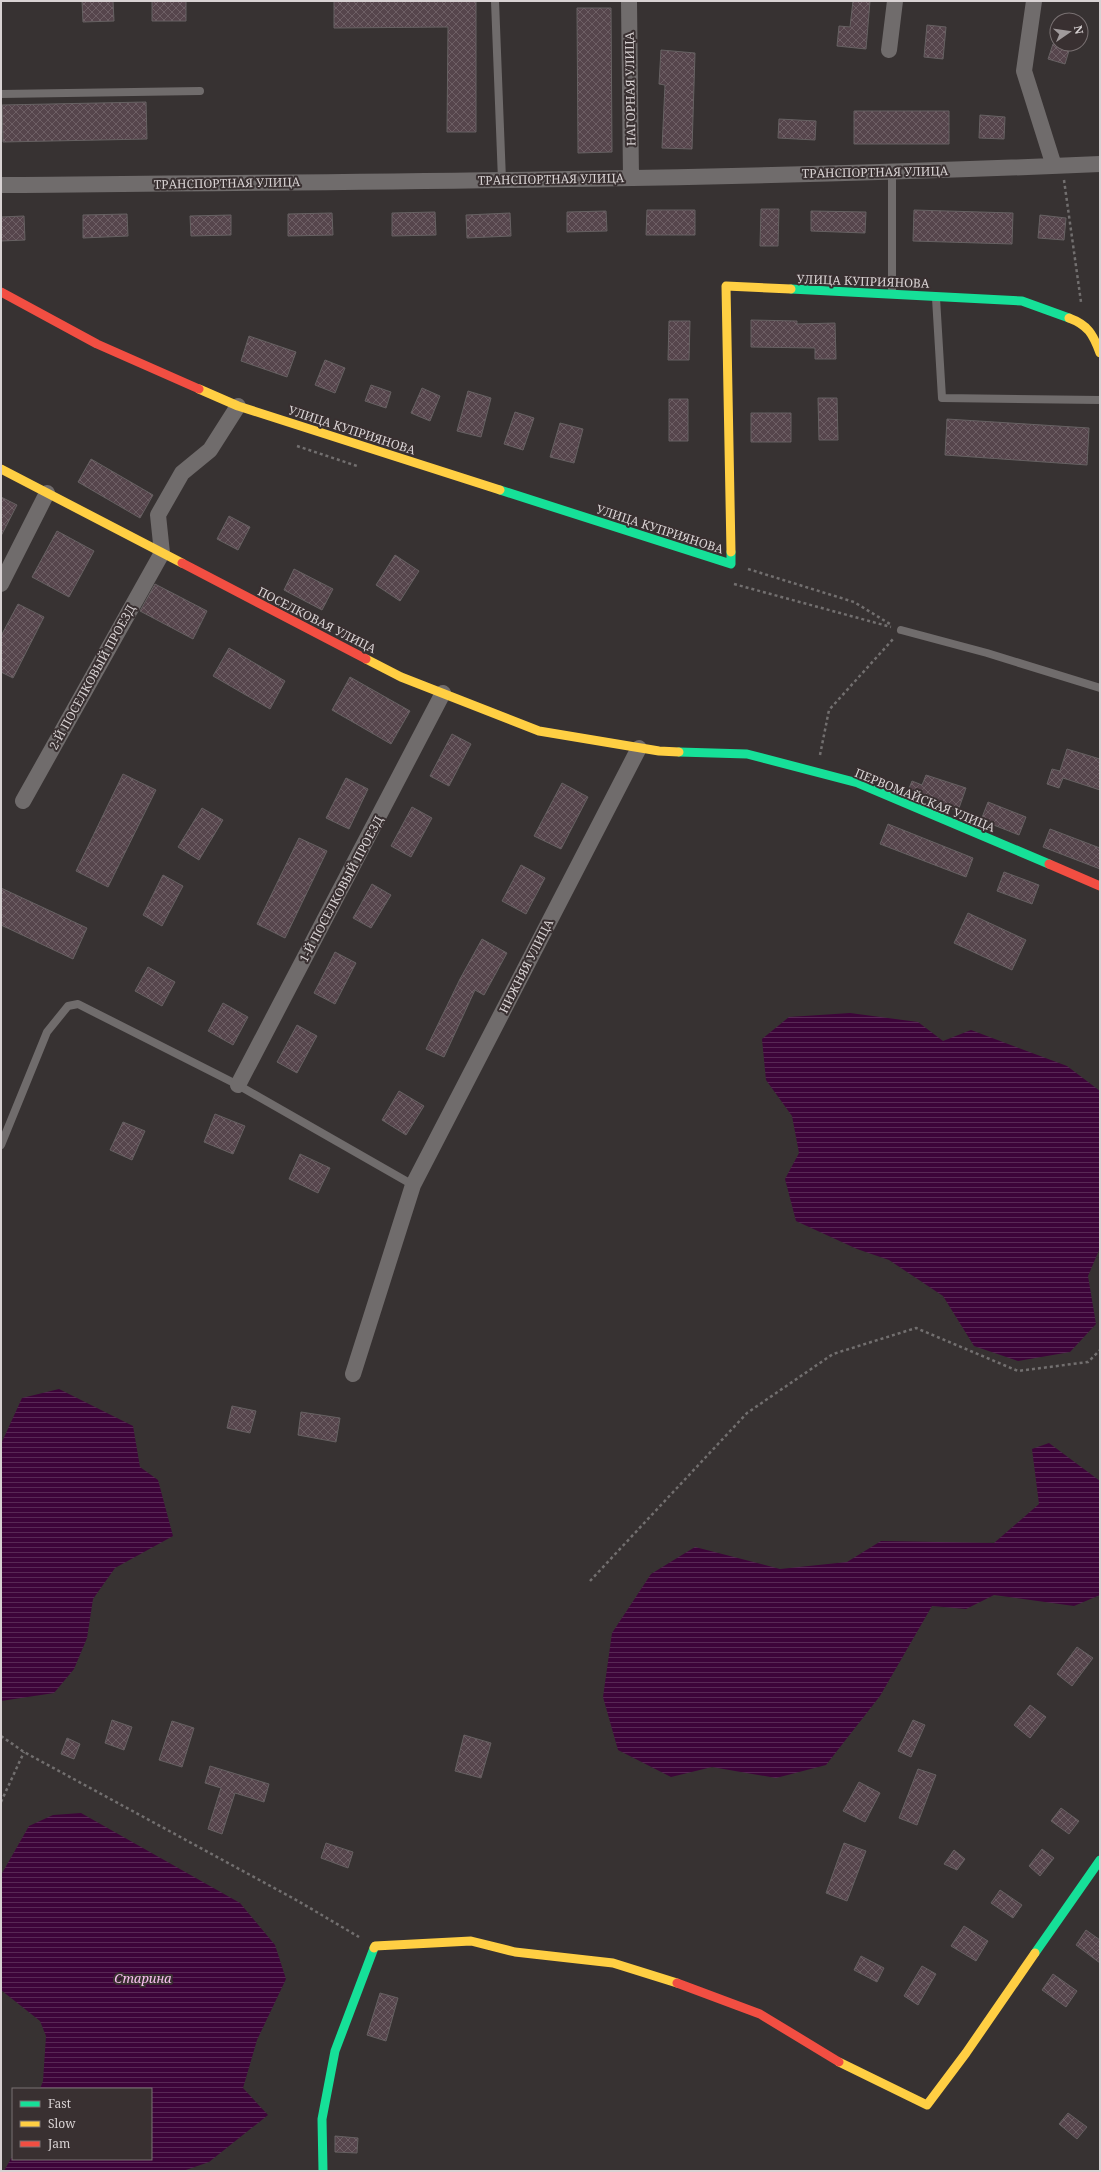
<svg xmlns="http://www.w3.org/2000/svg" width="1101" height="2172" viewBox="0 0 1101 2172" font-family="'Noto Serif',serif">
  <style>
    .water { fill: url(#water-rules) }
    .building { fill: url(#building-cross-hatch); stroke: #666162 }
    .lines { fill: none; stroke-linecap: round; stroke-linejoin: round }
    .path { stroke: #726f6f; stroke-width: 2.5; stroke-dasharray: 3 3; stroke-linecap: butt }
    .lane { stroke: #706c6c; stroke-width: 8 }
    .street { stroke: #706c6c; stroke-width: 16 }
    .fast { stroke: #16e098; stroke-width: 9 }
    .slow { stroke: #ffcf43; stroke-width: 9 }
    .jam { stroke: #f24e42; stroke-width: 9 }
    .labels { text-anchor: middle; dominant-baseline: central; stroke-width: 4; stroke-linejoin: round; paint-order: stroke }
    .street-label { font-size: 12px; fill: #d8d2d3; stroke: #393031 }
    .water-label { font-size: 13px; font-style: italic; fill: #f8c0ef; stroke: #393031 }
  </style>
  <defs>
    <pattern id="water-rules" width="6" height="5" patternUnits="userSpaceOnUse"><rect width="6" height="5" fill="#3d0439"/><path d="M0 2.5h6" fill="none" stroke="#582855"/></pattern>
    <pattern id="building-cross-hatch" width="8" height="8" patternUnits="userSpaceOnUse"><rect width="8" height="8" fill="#56454c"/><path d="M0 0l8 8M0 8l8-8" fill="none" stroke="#6e5f65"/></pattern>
  </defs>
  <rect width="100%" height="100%" fill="#373232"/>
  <!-- water -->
  <path class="water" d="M850 1013 918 1022 943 1041 971 1030 1067 1066 1100 1091V1248L1088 1276 1096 1324 1070 1352 1018 1361 974 1346 943 1296 889 1260 857 1249 796 1221 785 1179 799 1153 792 1116 766 1080 762 1039 789 1017Z
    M59 1389 133 1426 140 1467 158 1480 173 1536 115 1568 93 1599 87 1638 74 1669 54 1693 1 1701V1444L22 1398Z
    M1049 1443 1100 1481V1595L1074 1606 994 1595 966 1609 932 1606 880 1696 826 1765 776 1778 712 1767 671 1777 618 1750 603 1697 612 1633 651 1574 695 1547 780 1569 847 1562 881 1541 994 1543 1039 1504 1032 1449Z
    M81 1813 240 1903 275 1945 286 1979 257 2040 243 2088 268 2115 209 2162 183 2171H4L13 2155V2159H151V2089H40L43 2081 46 2036 40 2021 1 1990V1875L29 1826 53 1815Z"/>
  <!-- building -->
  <path class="building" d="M82 1H113L114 21 83 22Z
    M152 1H186V21H152Z
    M334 1H476V132H447L448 27 334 28Z
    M853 1H870L866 49 837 46 839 26 850 27Z
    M577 8H611L612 152 578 153Z
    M927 25 946 27 943 59 924 57Z
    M1053 44H1071L1065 64 1048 59Z
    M661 50 695 53 692 149 662 148 665 85 659 84Z
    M146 102 147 139 3 142 2 105Z
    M854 111H949V144H854Z
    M980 115 1005 117 1004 139 979 138Z
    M779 119 816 121 815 140 778 138Z
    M761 209H779L778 246H760Z
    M647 210H695V235H646Z
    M914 210 1013 213 1012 244 913 241Z
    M606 211 607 231 567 232V212Z
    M811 211 866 212 865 233 811 231Z
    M435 212 436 235 392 236V213Z
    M332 213 333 235 288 236V214Z
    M510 213 511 236 467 238 466 215Z
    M127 214 128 236 83 238V215Z
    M231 215V235L191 236 190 216Z
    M1040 215 1066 218 1064 240 1038 238Z
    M24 216 25 240 1 241V217Z
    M751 320 797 321V324L835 323 836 359H815V348L751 347Z
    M669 321H690L689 360H668Z
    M249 336 296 352 287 377 241 361Z
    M325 360 345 368 335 393 315 385Z
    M371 385 391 392 386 408 365 401Z
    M422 388 440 396 430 421 411 413Z
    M468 391 491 398 481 437 457 431Z
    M818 398H837L838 440H819Z
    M669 399H688V441H669Z
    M515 412 534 418 523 450 504 444Z
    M751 413H791V442H751Z
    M947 419 1089 428 1087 465 945 455Z
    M560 423 583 429 574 463 550 457Z
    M91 459 153 495 140 518 78 482Z
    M1 497 17 505 1 536Z
    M229 516 250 527 238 550 217 539Z
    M57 531 94 551 69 597 32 577Z
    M395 555 419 571 400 601 376 585Z
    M294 569 333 589 322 610 284 590Z
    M155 584 207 611 193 639 140 611Z
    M18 604 44 617 13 678 1 672V636Z
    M229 648 285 681 270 709 213 676Z
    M350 677 410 711 391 744 332 710Z
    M452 734 471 744 449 786 430 776Z
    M1067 749 1100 759V790L1063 778 1059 788 1047 784 1052 769 1060 771Z
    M123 774 156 790 108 887 76 871Z
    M926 775 966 788 958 811 908 791 912 781 922 785Z
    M346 778 368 789 349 829 326 818Z
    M562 783 588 797 561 849 534 836Z
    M988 802 1026 817 1019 835 981 820Z
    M412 807 432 818 411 857 391 846Z
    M202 808 223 820 199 860 178 847Z
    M888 824 973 858 966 877 880 844Z
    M1050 829 1100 848V869L1043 847Z
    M299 838 327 851 285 938 257 924Z
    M521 865 545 878 526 914 502 901Z
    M1004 872 1039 885 1032 904 997 891Z
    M163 875 183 886 162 926 143 915Z
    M372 884 391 895 371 928 353 918Z
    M1 888 87 928 73 959 1 925Z
    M968 913 1026 940 1012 970 954 943Z
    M482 939 507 953 484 995 475 990 444 1057 426 1049 460 979Z
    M335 952 356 963 335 1004 314 993Z
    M148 967 175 982 162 1006 135 991Z
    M223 1003 248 1017 233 1045 208 1031Z
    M297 1025 317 1036 297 1073 277 1062Z
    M399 1091 424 1106 406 1135 382 1120Z
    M215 1114 245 1126 233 1154 204 1142Z
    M123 1122 145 1131 132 1160 110 1150Z
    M300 1154 330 1168 318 1193 289 1179Z
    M232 1406 256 1411 250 1433 227 1428Z
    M301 1412 340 1418 336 1442 298 1435Z
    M1077 1647 1093 1658 1072 1686 1057 1674Z
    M1030 1705 1046 1717 1030 1738 1014 1725Z
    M112 1720 132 1727 124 1750 105 1743Z
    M913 1720 925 1725 911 1757 898 1751Z
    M172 1721 194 1728 182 1767 159 1760Z
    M464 1735 491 1743 481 1778 455 1771Z
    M67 1738 80 1744 74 1759 61 1754Z
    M210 1766 269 1784 264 1802 235 1793 222 1834 208 1829 221 1788 205 1783Z
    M918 1769 936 1775 917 1825 899 1818Z
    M859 1782 880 1793 865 1822 843 1811Z
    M1061 1808 1079 1821 1069 1834 1051 1821Z
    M326 1843 353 1852 348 1868 321 1858Z
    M844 1843 866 1851 847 1901 826 1893Z
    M1042 1849 1054 1858 1040 1876 1029 1866Z
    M954 1850 965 1859 957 1870 944 1864Z
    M1000 1890 1022 1905 1013 1918 991 1903Z
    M964 1926 988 1941 976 1961 951 1946Z
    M1086 1930 1100 1940V1963L1076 1945Z
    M861 1956 884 1968 877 1982 854 1970Z
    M922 1966 936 1974 918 2005 904 1996Z
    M1053 1974 1077 1991 1066 2007 1042 1990Z
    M380 1993 398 1998 386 2041 367 2035Z
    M1068 2113 1087 2127 1077 2139 1059 2124Z
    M335 2136 358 2138 357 2153 335 2152Z"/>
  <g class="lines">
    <!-- path -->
    <path class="path" d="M1064 180 1081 302
      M297 446 357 466
      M748 569 854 602 890 624
      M734 584 891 627
      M820 755 829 710 894 638
      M590 1581 747 1413 833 1354 916 1328 1018 1371 1088 1362 1100 1350
      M1 1736 24 1752 298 1901 359 1937
      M1 1802 24 1752"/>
    <!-- lane -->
    <path class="lane" d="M495 1 502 180
      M1 94 200 91
      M892 173V294
      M936 298 942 398 1100 400
      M901 630 987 653 1100 688
      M1 1145 47 1032 68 1006 78 1004 238 1085 413 1185"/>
    <!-- street -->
    <path class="street" d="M629 1 631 178
      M1034 1 1024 71 1054 166
      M889 50 895 1
      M1 185C367 182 734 180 1100 164
      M1 584 47 493
      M23 801 162 553 158 515 182 473 210 450 238 406
      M238 1085 443 693
      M353 1374 413 1185 639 748"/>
    <!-- fast -->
    <path class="fast" d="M791 289 1022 301 1069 318
      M500 490 731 564V552
      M679 752 747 754 858 783 1049 864
      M1035 1953 1100 1860
      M323 2171 322 2119 335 2051 374 1948"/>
    <!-- slow -->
    <path class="slow" d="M1069 318C1088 325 1093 334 1100 353
      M199 389 238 406 500 490
      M1 469 182 563
      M731 552 726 286 791 289
      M366 659 401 677 539 731 659 751 679 752
      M374 1948 375 1946 471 1941 515 1952 613 1963 677 1983
      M839 2062 927 2105 966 2053 1035 1953"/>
    <!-- jam -->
    <path class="jam" d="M1 292 97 344 199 389
      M182 563 366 659
      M1049 864 1100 886
      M677 1983 760 2014 839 2062"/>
  </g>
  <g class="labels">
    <!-- street labels -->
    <g class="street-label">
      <text transform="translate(630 89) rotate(-91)">НАГОРНАЯ УЛИЦА</text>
      <text transform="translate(875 172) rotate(-1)">ТРАНСПОРТНАЯ УЛИЦА</text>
      <text transform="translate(551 179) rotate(-1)">ТРАНСПОРТНАЯ УЛИЦА</text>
      <text transform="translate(227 183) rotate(-1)">ТРАНСПОРТНАЯ УЛИЦА</text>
      <text transform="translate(863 281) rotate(2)">УЛИЦА КУПРИЯНОВА</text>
      <text transform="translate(352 430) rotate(18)">УЛИЦА КУПРИЯНОВА</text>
      <text transform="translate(660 529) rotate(18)">УЛИЦА КУПРИЯНОВА</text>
      <text transform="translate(317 620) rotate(27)">ПОСЕЛКОВАЯ УЛИЦА</text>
      <text transform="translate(92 677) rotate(-61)">2-Й ПОСЕЛКОВЫЙ ПРОЕЗД</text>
      <text transform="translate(925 800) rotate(22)">ПЕРВОМАЙСКАЯ УЛИЦА</text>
      <text transform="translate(341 889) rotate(-62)">1-Й ПОСЕЛКОВЫЙ ПРОЕЗД</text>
      <text transform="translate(526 966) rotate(-63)">НИЖНЯЯ УЛИЦА</text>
    </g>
    <!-- water labels -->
    <g class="water-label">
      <text x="143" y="1978">Cтарина</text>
    </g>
  </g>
  <!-- border -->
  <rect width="1101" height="2172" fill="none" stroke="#d8d2d3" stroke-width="4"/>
  <!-- legend -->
  <rect x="12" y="2088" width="140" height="72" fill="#393031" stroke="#797172"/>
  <rect x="20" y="2101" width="20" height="6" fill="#16e098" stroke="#797172"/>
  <text x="48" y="2108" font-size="12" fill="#d8d2d3">Fast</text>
  <rect x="20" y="2121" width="20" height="6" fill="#ffcf43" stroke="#797172"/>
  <text x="48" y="2128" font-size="12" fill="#d8d2d3">Slow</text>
  <rect x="20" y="2141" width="20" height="6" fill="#f24e42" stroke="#797172"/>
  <text x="48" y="2148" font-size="12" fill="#d8d2d3">Jam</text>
  <!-- north arrow -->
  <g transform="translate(1069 32) rotate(77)"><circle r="19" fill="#393031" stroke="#797172"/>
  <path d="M0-3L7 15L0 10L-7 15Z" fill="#a09a9b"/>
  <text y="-6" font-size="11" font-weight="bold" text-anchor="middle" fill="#d8d2d3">N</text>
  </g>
</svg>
